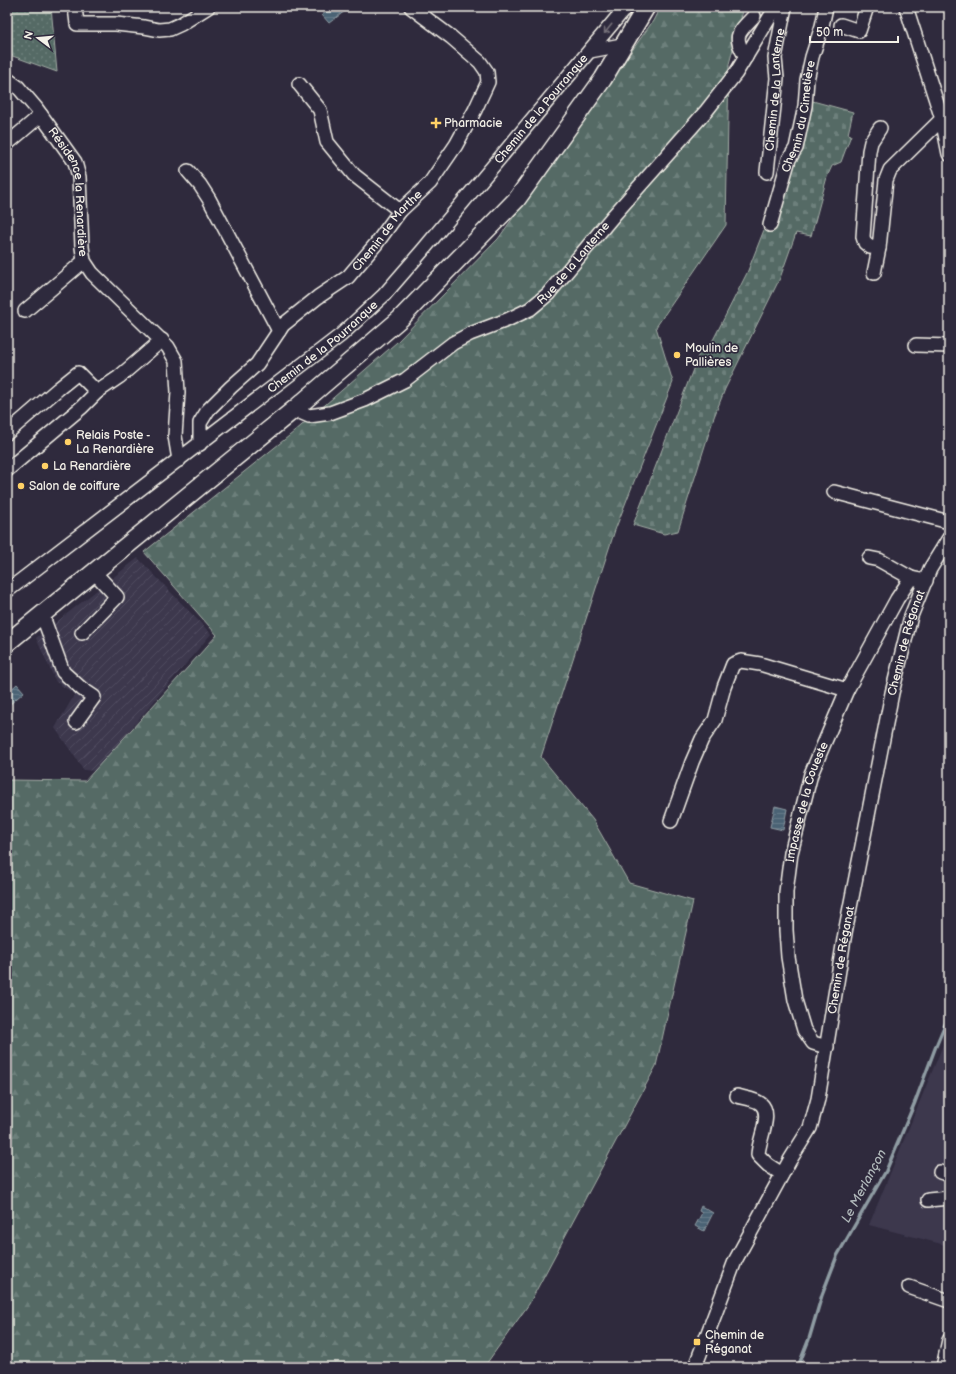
<svg xmlns="http://www.w3.org/2000/svg" width="956" height="1374" viewBox="0 0 956 1374" font-family="'Balsamiq Sans',sans-serif">
  <style>
    .built { fill: #3d384e }
    .industrial { fill: url(#industrial-furrows) }
    .grass { fill: url(#grass-dots); stroke: #a4aea6 }
    .forest { fill: url(#forest-firs); stroke: #a4aea6 }
    .cemetery { fill: url(#cemetery-stones); stroke: #a4aea6 }
    .water { fill: url(#water-rules); stroke: #8f9ca3 }
    .lines { fill: none; stroke-linecap: round; stroke-linejoin: round }
    .stream { stroke: #8f9ca3; stroke-width: 3.5 }
    .minor-casing { stroke: #f4f1e8; stroke-width: 16 }
    .major-casing { stroke: #f4f1e8; stroke-width: 20 }
    .minor { stroke: #2f2a3d; stroke-width: 13 }
    .major { stroke: #2f2a3d; stroke-width: 17 }
    .oneway { stroke: #747079 }
    .poi-dot { fill: #ffd166; stroke: #2f2a3d; stroke-width: 1.5 }
    .labels { text-anchor: middle; dominant-baseline: central; stroke-width: 3.5; stroke-linejoin: round; paint-order: stroke }
    .street-label { font-size: 12px; fill: #f4f1e8; stroke: #2f2a3d }
    .poi-label { font-size: 12px; fill: #f4f1e8; stroke: #2f2a3d; text-anchor: start }
    .water-label { font-size: 13px; font-style: italic; fill: #b0b8ba; stroke: #2f2a3d }
  </style>
  <defs>
    <pattern id="industrial-furrows" width="10" height="10" patternUnits="userSpaceOnUse"><rect width="10" height="10" fill="#3d384e"/><path d="M-1 1l2-2M0 10L10 0M9 11l2-2" fill="none" stroke="#504c5f"/></pattern>
    <pattern id="grass-dots" width="8" height="8" patternUnits="userSpaceOnUse"><rect width="8" height="8" fill="#546a65"/><path d="M2 2h.1M6 6h.1" fill="none" stroke="#6d807b" stroke-width="1.8" stroke-linecap="round"/></pattern>
    <pattern id="forest-firs" width="22" height="20" patternUnits="userSpaceOnUse"><rect width="22" height="20" fill="#546a65"/><path d="M5 1l3.5 6h-7zM16 11l3.5 6h-7z" fill="#6d807b"/></pattern>
    <pattern id="cemetery-stones" width="16" height="16" patternUnits="userSpaceOnUse"><rect width="16" height="16" fill="#546a65"/><path d="M2 7V4a2 2 0 0 1 4 0v3zM10 15v-3a2 2 0 0 1 4 0v3z" fill="#6d807b"/></pattern>
    <pattern id="water-rules" width="6" height="5" patternUnits="userSpaceOnUse"><rect width="6" height="5" fill="#4b6375"/><path d="M0 2.5h6" fill="none" stroke="#667a89"/></pattern>
  </defs>
  <rect width="100%" height="100%" fill="#2f2a3d"/>
  <filter id="ink" filterUnits="userSpaceOnUse"><feTurbulence type="fractalNoise" baseFrequency=".025" numOctaves="2"/><feDisplacementMap in="SourceGraphic" scale="8" xChannelSelector="R" yChannelSelector="G"/><feConvolveMatrix kernelMatrix="1 2 1 2 8 2 1 2 1" color-interpolation-filters="sRGB"/></filter>
  <g filter="url(#ink)">
    <!-- built -->
    <path class="built" d="M943 1045H949V1246L869 1225Z"/>
    <!-- industrial -->
    <path class="industrial" d="M138 558 211 634 95 771 84 770 55 728 75 694 56 682 36 638Z"/>
    <!-- grass -->
    <path class="grass" d="M7 7H51L57 72 7 54Z"/>
    <!-- forest -->
    <path class="forest" d="M660 7H744L729 64 726 225 656 327 673 382 615 530 541 757 593 820 629 883 693 901 656 1066 529 1304 484 1367H7V780L85 781 217 635 144 552 294 432 397 342 498 239 653 21Z"/>
    <!-- cemetery -->
    <path class="cemetery" d="M809 100 853 112 848 134 851 135 841 162 832 166 827 177 811 236 796 233 780 278 725 389 714 417 678 531 664 534 633 525 702 346 709 348 747 273 792 159 798 160 809 108Z"/>
    <!-- water -->
    <path class="water" d="M333 7H341L345 11 329 23 322 15Z
      M17 684 24 692 8 706 7 705V693Z
      M775 806 787 809 783 830 770 827Z
      M701 1206 713 1213 704 1231 695 1226 702 1213 699 1211Z"/>
    <g class="lines">
      <!-- stream -->
      <path class="stream" d="M798 1367 809 1339 822 1295 837 1256 886 1171 915 1102 936 1046 949 1015"/>
      <!-- minor casing -->
      <g class="minor-casing">
        <g id="minor">
          <path d="M75 7 77 24H116L144 27 159 30 170 29 181 24 208 7"/>
          <path d="M906 7 942 119 949 154"/>
          <path d="M841 25 859 31 867 7"/>
          <path d="M590 51 622 45"/>
          <path d="M746 57C732 36 738 33 754 16"/>
          <path id="s1" d="M7 79 18 87 36 108 75 162 79 177 82 247 84 261 92 273 168 347 176 361 178 392 175 436 179 460"/>
          <path d="M299 84 320 110 327 142 354 175 400 211"/>
          <path d="M7 144 41 115"/>
          <path d="M188 171 200 185 209 199 279 331"/>
          <path id="s2" d="M767 172 777 78 775 58 785 7"/>
          <path id="s3" d="M770 225 789 159 796 148 805 106 807 80 812 57 822 26 826 7"/>
          <path d="M879 248 870 247 865 243 863 237 869 151 871 142 880 128"/>
          <path d="M874 273 879 248 886 180 890 170 942 119"/>
          <path d="M25 311 84 261"/>
          <path d="M916 345 949 346"/>
          <path id="s4" d="M297 407 302 413 309 416 330 413 365 400 405 380 453 343 470 334 507 320 530 309 548 294 614 215 707 110 736 73 776 7"/>
          <path d="M7 433 58 389 78 373 97 392 119 377 162 340"/>
          <path id="s5" d="M200 444V423L208 410 231 387 257 364 283 325 318 297 348 277 376 244 400 211 430 183 456 145 475 110 488 82 487 72 480 62 451 37 411 7"/>
          <path d="M7 470 82 407 97 392"/>
          <path d="M834 492 949 522"/>
          <path d="M869 558 879 560 911 578"/>
          <path id="s6" d="M7 591 341 335 384 295 423 250 626 7"/>
          <path d="M42 614 63 672 82 689 94 697 76 722"/>
          <path d="M82 633 117 597 94 572"/>
          <path d="M671 821 692 762 702 739 715 720 724 687 733 664 741 661 760 664 847 690"/>
          <path id="s7" d="M827 1047 813 1043 804 1030 795 1000 788 957 786 930V892L791 853 811 774 847 690 897 599 911 578 926 581"/>
          <path d="M737 1096C744 1098 756 1099 761 1104 773 1114 758 1141 758 1155L768 1165 782 1174"/>
          <path d="M940 1172 949 1175"/>
          <path d="M928 1200 949 1198"/>
          <path d="M909 1287 949 1301"/>
          <path id="s8" d="M695 1367 735 1261 790 1160 810 1128 818 1099 845 933 892 693 911 616 930 569 949 538"/>
          <path d="M943 1367 949 1340"/>
        </g>
      </g>
      <!-- major casing -->
      <g class="major-casing">
        <path id="major" d="M7 643 297 407 400 319 431 287 517 199 603 79 646 7"/>
      </g>
      <!-- minor -->
      <use href="#minor" class="minor"/>
      <!-- major -->
      <use href="#major" class="major"/>
    </g>
    <!-- one-way arrows -->
    <defs><path id="oneway-shaft" d="M-6 0H5M1.5-3L5.5 0L1.5 3" fill="none" stroke-width="1.6" stroke-linecap="round" stroke-linejoin="round"/></defs>
    <use class="oneway" href="#oneway-shaft" transform="translate(608 29) rotate(129)"/>
  </g>
  <!-- markers -->
  <g class="poi-dot">
    <path d="M434 117h4v4h4v4h-4v4h-4v-4h-4v-4h4z"/>
    <circle cx="677" cy="355" r="4"/>
    <circle cx="68" cy="442" r="4"/>
    <circle cx="45" cy="466" r="4"/>
    <circle cx="21" cy="486" r="4"/>
    <rect x="693" y="1338" width="8" height="8" rx="2"/>
  </g>
  <g class="labels">
    <!-- street labels -->
    <g class="street-label">
      <text stroke="none"><textPath href="#s2" startOffset="83">Chemin de la Lanterne</textPath></text>
      <text stroke="none"><textPath href="#s6" startOffset="723">Chemin de la Pourranque</textPath></text>
      <text stroke="none"><textPath href="#s3" startOffset="113">Chemin du Cimetière</textPath></text>
      <text stroke="none"><textPath href="#s1" startOffset="135">Résidence la Renardière</textPath></text>
      <text stroke="none"><textPath href="#s5" startOffset="292">Chemin de Marthe</textPath></text>
      <text stroke="none"><textPath href="#s4" startOffset="327">Rue de la Lanterne</textPath></text>
      <text stroke="none"><textPath href="#s6" startOffset="399">Chemin de la Pourranque</textPath></text>
      <text stroke="none"><textPath href="#s8" startOffset="761">Chemin de Réganat</textPath></text>
      <text stroke="none"><textPath href="#s7" startOffset="263">Impasse de la Coueste</textPath></text>
      <text stroke="none"><textPath href="#s8" startOffset="437">Chemin de Réganat</textPath></text>
    </g>
    <!-- poi labels -->
    <g class="poi-label">
      <text x="444" y="123">Pharmacie</text>
      <text x="685" y="348">Moulin de<tspan x="685" dy="14">Pallières</tspan></text>
      <text x="76" y="435">Relais Poste -<tspan x="76" dy="14">La Renardière</tspan></text>
      <text x="53" y="466">La Renardière</text>
      <text x="29" y="486">Salon de coiffure</text>
      <text x="705" y="1335">Chemin de<tspan x="705" dy="14">Réganat</tspan></text>
    </g>
    <!-- water labels -->
    <g class="water-label">
      <text transform="translate(864 1186) rotate(-62)">Le Merlançon</text>
    </g>
  </g>
  <!-- margin -->
  <rect width="956" height="1374" fill="none" stroke="#2f2a3d" stroke-width="24"/>
  <rect x="12" y="12" width="932" height="1350" fill="none" stroke="#f4f1e8" stroke-width="1.5" filter="url(#ink)"/>
  <!-- north arrow -->
  <g transform="translate(38 38) rotate(286)" stroke="#2f2a3d" stroke-width="3" paint-order="stroke">
  <path d="M0-3L7 15L0 10L-7 15Z" fill="#f4f1e8"/>
  <text y="-6" font-size="11" font-weight="bold" text-anchor="middle" fill="#f4f1e8">N</text>
  </g>
  <!-- scale -->
  <path d="M810 36v6h88v-6" fill="none" stroke="#f4f1e8" stroke-width="2"/>
  <text x="816" y="36" font-size="12" fill="#f4f1e8" stroke="#2f2a3d" stroke-width="3" paint-order="stroke">50 m</text>
</svg>
